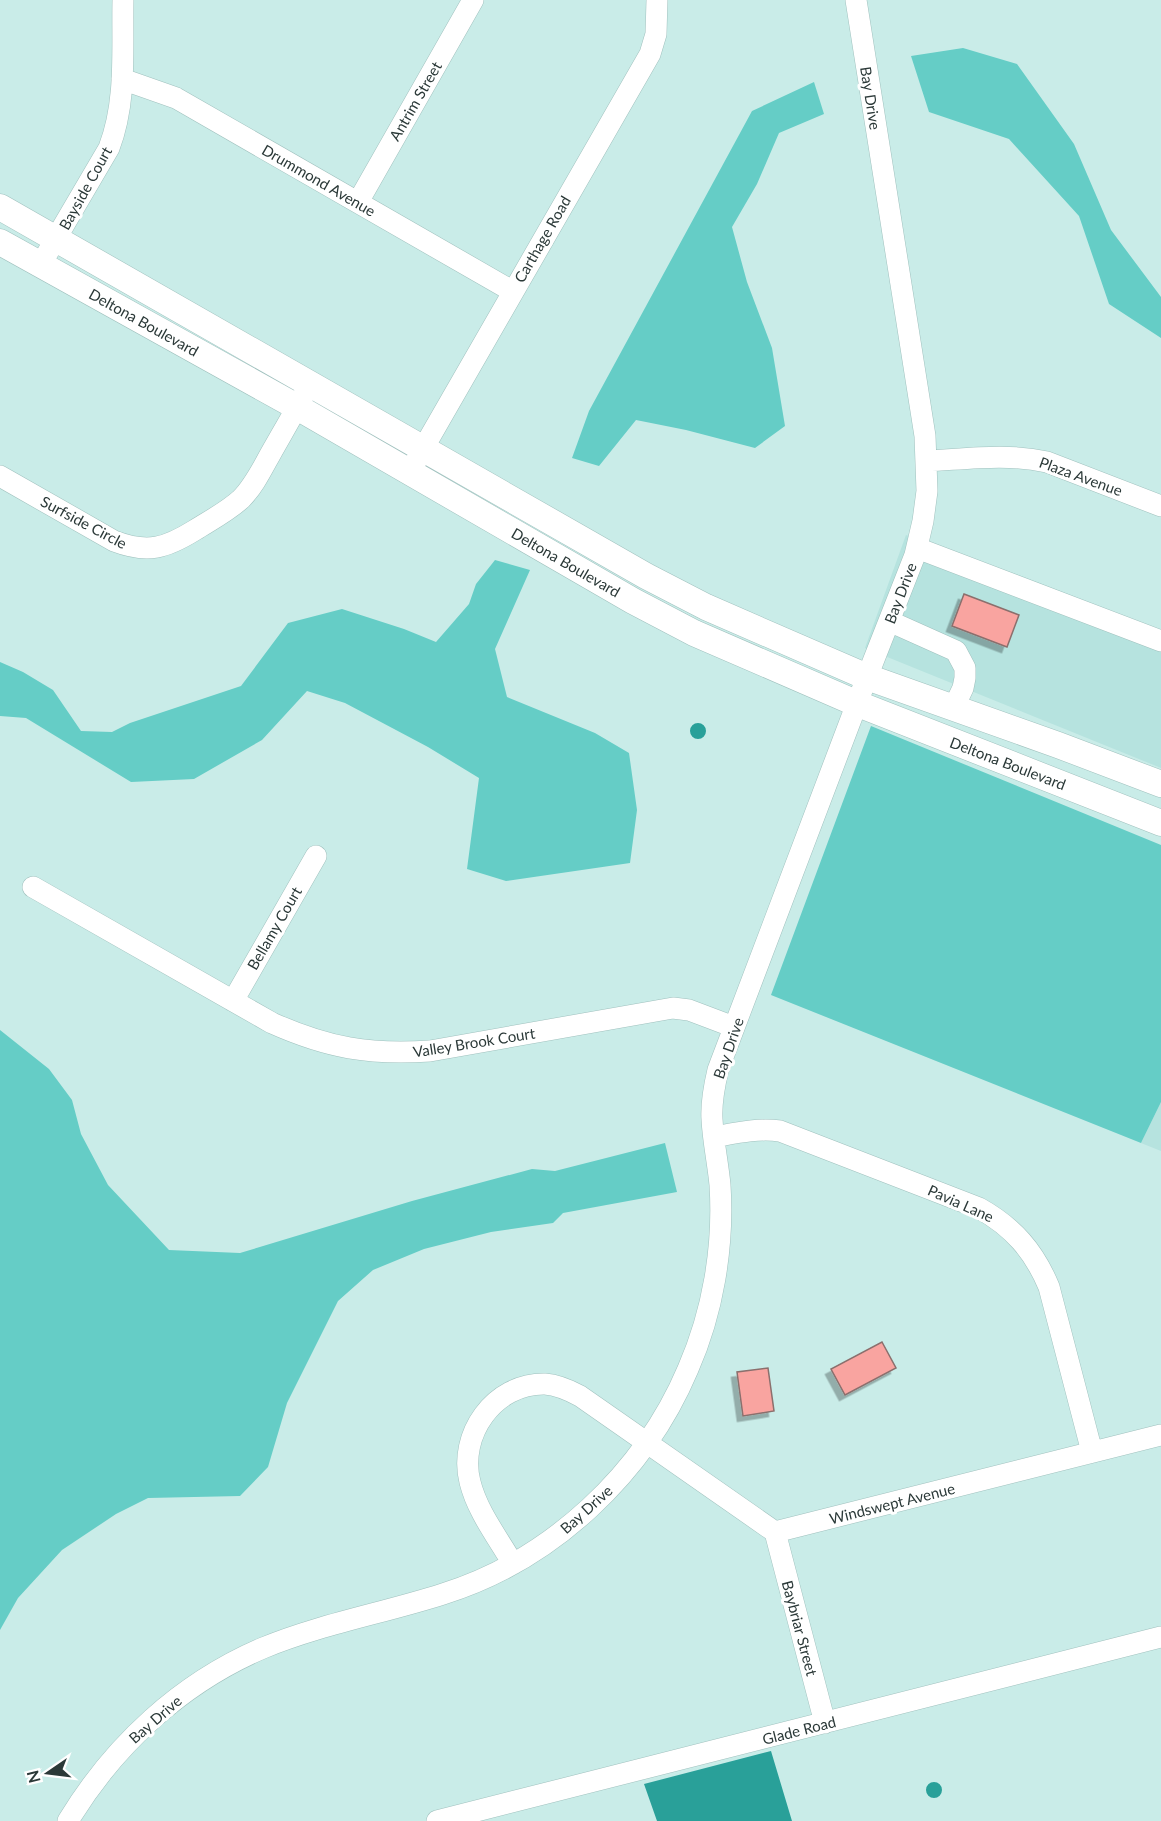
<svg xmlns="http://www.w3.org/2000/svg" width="1161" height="1821" viewBox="0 0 1161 1821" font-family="Lato,sans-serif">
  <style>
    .built { fill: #b6e3df }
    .green { fill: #65cdc6 }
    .water { fill: #29a099 }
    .building { fill: #f9a4a0; stroke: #8b6f6d; stroke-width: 1.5; filter: url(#shadow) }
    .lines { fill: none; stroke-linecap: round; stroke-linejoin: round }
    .minor-casing { stroke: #a0c1be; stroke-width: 22 }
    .major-casing { stroke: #a0c1be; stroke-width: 27 }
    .minor { stroke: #fff; stroke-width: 21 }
    .major { stroke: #fff; stroke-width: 26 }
    .labels { text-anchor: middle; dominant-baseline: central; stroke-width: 6; stroke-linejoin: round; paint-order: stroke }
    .street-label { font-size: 15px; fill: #2b3938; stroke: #fff }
  </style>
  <defs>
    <filter id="shadow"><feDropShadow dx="-5.5" dy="5.5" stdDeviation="0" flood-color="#0004"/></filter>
  </defs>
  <rect width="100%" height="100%" fill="#c9ece8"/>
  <!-- built -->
  <path class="built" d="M906 535 1024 577 1161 630V768L865 648Z
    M1161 1102V1151L1141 1143Z"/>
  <!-- green -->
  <path class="green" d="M963 48 1017 64 1074 144 1111 230 1161 297V338L1109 304 1079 216 1009 139 929 112 911 56Z
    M814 82 824 114 779 133 757 184 732 227 747 282 772 348 785 426 755 448 686 430 636 420 599 466 572 458 589 411 752 111Z
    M495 560 530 570 495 649 507 697 595 733 629 753 637 810 630 863 506 881 467 869 479 778 428 747 345 703 307 691 262 740 194 779 131 782 26 718 0 716V662L23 672 53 690 81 731 112 732 130 723 241 686 288 623 342 609 404 629 436 642 469 604 476 584Z
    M871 726 1161 845V1102L1141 1143 771 995Z
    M0 1030 49 1069 72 1100 81 1134 108 1185 169 1250 240 1253 412 1201 532 1169 555 1171 665 1143 677 1192 563 1213 553 1223 491 1232 424 1249 373 1270 338 1301 287 1403 268 1467 240 1496 148 1498 116 1514 62 1550 18 1598 0 1630Z"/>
  <!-- water -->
  <path class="water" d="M690 731a8 8 0 1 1 16 0a8 8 0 1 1-16 0Z
    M771 1751 792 1821H657L644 1784Z
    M926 1790a8 8 0 1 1 16 0a8 8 0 1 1-16 0Z"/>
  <!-- building -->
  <path class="building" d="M964 594 1019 615 1007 647 952 626Z
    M882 1342 896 1368 845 1395 831 1369Z
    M768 1368 774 1411 743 1416 737 1372Z"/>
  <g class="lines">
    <!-- minor casing -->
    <g class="minor-casing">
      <path id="minor" d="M122 79 176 98 512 291
        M358 202 473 0
        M41 264 109 148C127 101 122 50 123 0
        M416 461 650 54 656 34 657 0
        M927 461C967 459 1007 453 1047 462L1161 506
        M0 476 114 541C148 554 166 548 195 530 211 520 228 511 241 499 254 486 262 469 271 453 284 430 297 408 309 385
        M917 548 1161 641
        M889 621 956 651 965 668V678L963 688 953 709
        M33 887 272 1023C328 1048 369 1055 430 1051L673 1008 689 1010 734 1027
        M233 1001 316 856
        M714 1137C736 1133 757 1128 780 1131L979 1208C1013 1227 1034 1251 1049 1287L1092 1452
        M775 1532 825 1723
        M513 1564C498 1538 477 1511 470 1482 458 1435 494 1383 545 1384 558 1385 569 1390 580 1396L775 1532 1161 1435
        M68 1821C114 1745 181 1683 263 1648 321 1624 384 1613 443 1594 552 1560 644 1473 688 1369 713 1312 724 1247 720 1185 718 1163 713 1141 712 1119 711 1103 714 1087 718 1070L867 677 915 555 923 521 927 491 925 436 856 0
        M437 1821 1161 1637"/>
    </g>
    <!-- major casing -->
    <g class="major-casing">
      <path id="major" d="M0 207 646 576 706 607 867 677 1058 745 1161 784
        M0 242 297 407 633 601 694 633 858 704 1161 823"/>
    </g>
    <!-- minor -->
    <use href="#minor" class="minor"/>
    <!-- major -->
    <use href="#major" class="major"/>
  </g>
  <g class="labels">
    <!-- street labels -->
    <g class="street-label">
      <text transform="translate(871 98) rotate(81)">Bay Drive</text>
      <text transform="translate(415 101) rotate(-60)">Antrim Street</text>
      <text transform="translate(319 180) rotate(30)">Drummond Avenue</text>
      <text transform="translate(85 188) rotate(-61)">Bayside Court</text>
      <text transform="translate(542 239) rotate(-60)">Carthage Road</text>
      <text transform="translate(144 322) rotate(29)">Deltona Boulevard</text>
      <text transform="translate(1081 476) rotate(20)">Plaza Avenue</text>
      <text transform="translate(84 522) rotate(28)">Surfside Circle</text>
      <text transform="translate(566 562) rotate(30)">Deltona Boulevard</text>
      <text transform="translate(900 593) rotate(-69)">Bay Drive</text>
      <text transform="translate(1008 763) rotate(21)">Deltona Boulevard</text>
      <text transform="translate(274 928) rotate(-60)">Bellamy Court</text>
      <text transform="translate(474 1042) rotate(-9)">Valley Brook Court</text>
      <text transform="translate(728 1048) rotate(-71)">Bay Drive</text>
      <text transform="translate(961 1203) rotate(24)">Pavia Lane</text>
      <text transform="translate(892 1503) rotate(-14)">Windswept Avenue</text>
      <text transform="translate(586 1509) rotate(-42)">Bay Drive</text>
      <text transform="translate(800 1628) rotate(75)">Baybriar Street</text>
      <text transform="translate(155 1719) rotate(-41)">Bay Drive</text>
      <text transform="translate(799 1730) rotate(-14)">Glade Road</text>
    </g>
  </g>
  <!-- north arrow -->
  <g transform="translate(48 1773) rotate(256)" stroke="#ffffff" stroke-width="4.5" paint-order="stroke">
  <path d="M0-4.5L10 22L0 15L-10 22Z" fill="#2b3938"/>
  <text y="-9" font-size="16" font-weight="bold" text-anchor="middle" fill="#2b3938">N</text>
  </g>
</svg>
